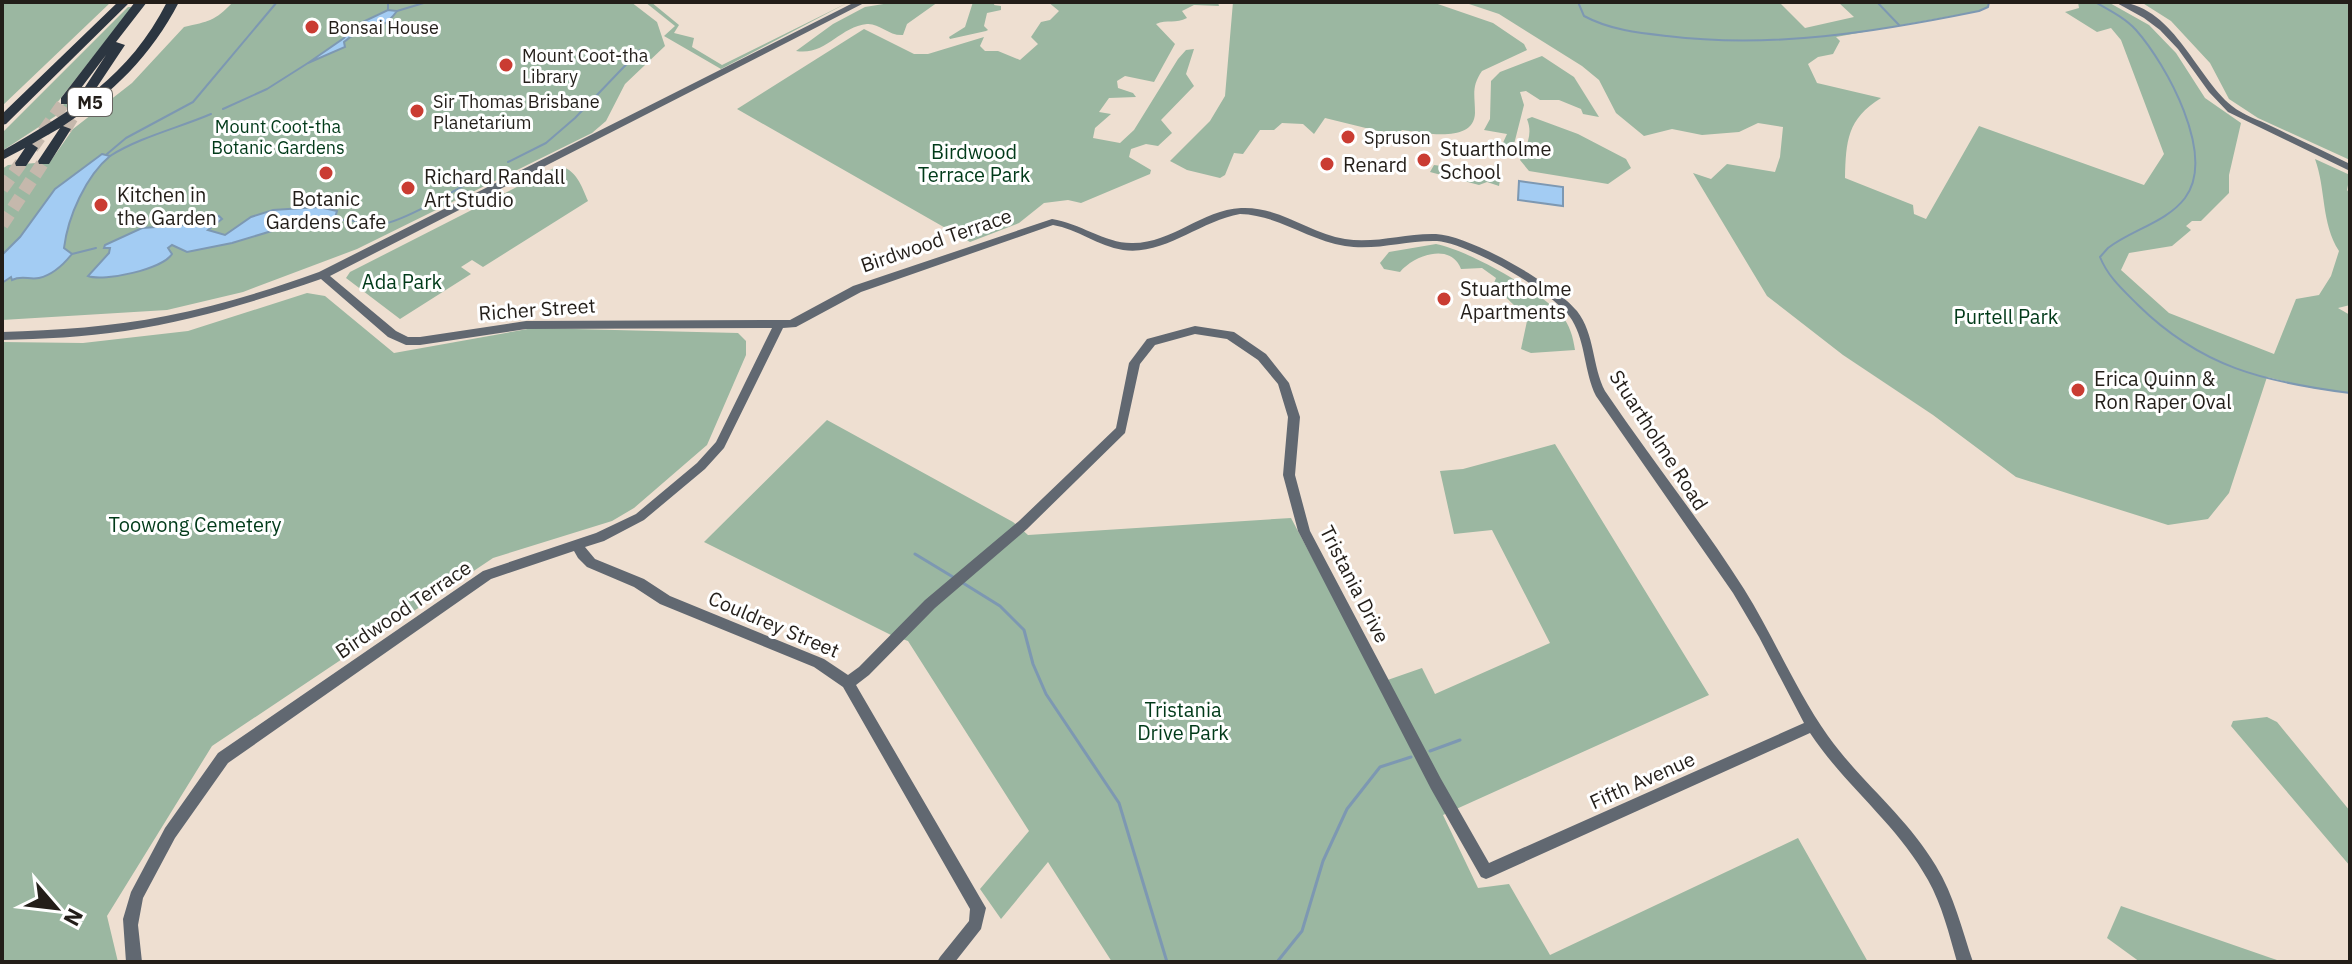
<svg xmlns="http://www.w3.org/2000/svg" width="2352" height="964" viewBox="0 0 2352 964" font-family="'IBM Plex Sans',sans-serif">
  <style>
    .green { fill: #9bb7a1 }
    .water { fill: #a3ccf3; stroke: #7d98b2; stroke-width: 2 }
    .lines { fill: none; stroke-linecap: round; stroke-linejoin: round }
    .stream-far1 { stroke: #7d98b2; stroke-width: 2 }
    .stream { stroke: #7d98b2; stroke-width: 3 }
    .highway-tunnel { stroke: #c5b8ac; stroke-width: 13; stroke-dasharray: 13 7; stroke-linecap: butt }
    .secondary { fill: #616871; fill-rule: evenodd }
    .highway { fill: #2c3641; fill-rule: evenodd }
    .poi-dot { fill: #ca3c32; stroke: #fff; stroke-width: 3 }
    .labels { text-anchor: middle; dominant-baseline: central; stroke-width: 6; stroke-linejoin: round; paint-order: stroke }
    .far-poi-label { font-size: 18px; fill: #231e19; stroke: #fff; text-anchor: start }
    .shield { fill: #fff; stroke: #65625e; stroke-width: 2 }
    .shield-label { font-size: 18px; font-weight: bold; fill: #231e19 }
    .far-park-label { font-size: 18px; fill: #013a19; stroke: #fff }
    .poi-label { font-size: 20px; fill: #231e19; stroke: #fff; text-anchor: start }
    .park-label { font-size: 20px; fill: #013a19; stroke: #fff }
    .street-label { font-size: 20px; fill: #231e19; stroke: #fff }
  </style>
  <rect width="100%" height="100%" fill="#eedfd1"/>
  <!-- green -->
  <path class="green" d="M2 2H111L2 106Z
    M233 2H631L657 22 665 46 625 84 606 121 592 133 357 249 243 292 167 310 2 320V169L8 165 50 162 73 129 132 83 184 27C209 21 214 22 233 2Z
    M645 2H651L679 25 674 33 694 38 692 47 722 65 849 2 721 69 664 36 675 26Z
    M896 2H938L907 24 903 35C889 36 879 23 867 24 839 27 826 56 796 51L833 24 865 7Z
    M973 2H995L994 5 1001 6V10L987 13 984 26 988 30 986 31 950 39 949 37 965 27Z
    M1048 2H1218L1219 6 1194 5 1182 11 1187 18C1176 24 1167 19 1156 24L1175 44 1154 82 1125 76 1117 81 1118 88 1133 93 1136 97 1109 98 1099 112 1111 114 1095 128 1093 138 1120 143 1134 130 1178 59 1186 50 1194 49 1186 74 1194 86 1161 120 1172 133 1158 146 1146 144 1131 149 1129 157 1151 170 1150 174 1081 203 1068 200 1044 203 1019 223 970 242 737 109 864 29 914 54H928L984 37 980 46 985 51H998L1020 60 1038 44 1031 37 1041 22 1050 20 1059 11Z
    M1233 2H1432L1493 23 1524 44 1527 50 1482 71C1471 87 1475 95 1475 113 1474 145 1420 132 1402 130L1399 133 1378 131 1325 118 1314 134 1303 124 1282 123 1274 130H1260L1243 154 1234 153 1225 175 1220 178 1187 170 1170 161 1210 121 1225 96Z
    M1463 2H1779L1805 28 1854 17 1838 2H1989L1988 7 1979 11 1836 37 1840 41 1833 54 1818 57 1808 64 1817 83 1881 98C1847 119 1846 141 1845 178L1913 205 1914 214 1926 219 1979 126 2144 185 2164 154 2121 40 2111 28 2097 32 2065 12 2079 8 2078 2H2108L2149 25 2176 53 2205 98 2241 123 2229 175V193L2201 221H2192L2186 226 2191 230 2172 246 2129 253 2121 270 2169 313 2274 354 2296 299 2319 295 2331 276 2339 251C2321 223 2326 189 2315 159L2350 175 2347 190 2350 194V305L2338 308 2350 315V393L2312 388 2267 377 2229 493 2208 519 2168 525 2016 477 1933 415 1843 355 1767 296 1693 173 1711 179 1727 164 1775 172 1780 157 1783 127 1758 123 1739 132 1702 135 1672 129 1644 136 1616 113 1599 80 1582 66 1499 14Z
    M2141 2H2350V160L2258 118 2229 99 2210 63 2171 21Z
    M128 7H132L53 108 79 99 100 87 2 151V133Z
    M1542 56 1574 77 1599 117 1583 114 1581 109 1559 100H1540L1526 91 1520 92 1524 105 1511 156 1501 147 1507 134 1484 130 1490 119 1491 81 1500 72Z
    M1532 117 1578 134 1626 159 1631 168 1608 184 1529 171 1520 160C1527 145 1533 134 1527 119Z
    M1434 165 1501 174 1499 186 1487 182 1479 185 1430 172Z
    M558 166C576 168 582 187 588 201L483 267 472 260 461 267 471 274 400 319 346 278 350 272Z
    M1436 244C1468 250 1540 291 1561 315 1570 325 1573 337 1575 350L1531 353 1521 349 1527 321C1518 305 1504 299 1494 283L1496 278 1482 268 1461 269C1451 242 1414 255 1400 272L1384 269 1380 263 1389 252Z
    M307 293 325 296 394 353 533 328 738 333 746 341V355L707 445 634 508 612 521 493 558 212 746 107 916 118 962H2V342L83 343 188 331Z
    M827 420 1013 522 1028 535 1291 518 1379 683 1422 668 1435 694 1550 643 1492 530 1454 534 1440 471 1463 469 1555 444 1709 695 1443 815 1478 888 1509 884 1550 955 1798 838 1868 962H1112L1048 862 1001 919 980 889 1029 831 908 641 891 635 704 542Z
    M2267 717 2277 722 2350 811V866L2231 726 2233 721Z
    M2121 906 2271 958 2283 962H2140L2107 938Z"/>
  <!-- water -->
  <path class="water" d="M388 10 397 11C378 37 364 24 344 42L345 47 308 63 344 38 352 27Z
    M102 154 110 156C86 176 68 216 64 248L72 254C64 264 53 275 39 278 29 280 22 275 12 280L11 277 2 283V255L20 237 55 189Z
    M1519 181 1563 187V206L1518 200Z
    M319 207 337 211 334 221 298 223 232 243 187 252 172 245 168 248 172 254C163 269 104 282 88 276L109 253 110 248H104L105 245 142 228 185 225 210 215 219 216 222 219 208 230 225 235 251 217 273 210Z"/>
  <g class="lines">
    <!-- stream-far1 -->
    <path class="stream-far1" d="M388 2V10
      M1578 2 1584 16C1610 30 1639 33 1667 36 1772 49 1876 32 1979 11L1988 7 1989 2
      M1877 2 1899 25
      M2095 2C2109 10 2125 18 2136 30 2166 64 2217 155 2185 198 2167 222 2131 230 2108 248L2100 257C2108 277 2123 290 2138 305 2201 367 2264 382 2350 393
      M397 11 427 2
      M223 109 267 89 308 63
      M107 154 126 138 193 102 277 2
      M110 156C140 137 178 128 211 114
      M508 162 546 143 575 118 640 50
      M334 221C356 217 362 227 377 225 404 223 465 184 491 170
      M72 254 96 248"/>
    <!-- stream -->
    <path class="stream" d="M915 554 953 577
      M963 583 1000 606 1024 630 1033 664 1046 694 1119 803 1167 962
      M1430 751 1460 740
      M1277 962 1302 931 1323 861 1347 809 1380 767 1411 757"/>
    <!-- highway-tunnel -->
    <path class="highway-tunnel" d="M65 129 89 90
      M32 148 65 101
      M2 189 21 163
      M2 225 44 161"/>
    <!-- secondary -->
    <path class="secondary" d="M855 2H866L330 276 396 331 408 337H420L526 321 790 320 853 286 1052 219C1080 223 1106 244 1133 243 1172 243 1202 210 1241 208 1279 206 1309 233 1345 239 1375 244 1405 233 1436 234 1471 236 1555 284 1577 311 1595 334 1592 366 1605 391 1650 458 1701 521 1744 589 1774 637 1796 691 1828 736 1861 782 1907 817 1936 866 1954 895 1962 930 1973 962H1957C1949 934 1942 905 1928 880 1897 824 1845 786 1810 733L1491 877 1486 879 1481 877 1431 789 1298 531 1283 475 1288 417 1278 384 1258 360 1227 339 1195 334 1155 345 1140 364 1125 433 1027 529 935 608 869 675 856 685 986 908 981 929 955 962H937L940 957 969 921 970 909 843 687 814 667 660 604 634 587 587 567 578 558 574 551 491 579 228 763 175 838 143 898 138 925 142 962H126L123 919 131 892 165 828 218 753 483 571 596 533 636 514 697 463 716 442 772 328 526 329 420 345H406L388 337 321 279C257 301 192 321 125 331 84 337 43 339 2 340V332C57 330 112 327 166 316 219 306 269 290 319 272ZM1240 214C1278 215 1308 240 1345 246 1376 251 1406 240 1437 241 1468 243 1556 293 1572 320 1586 343 1584 372 1596 396L1733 593 1759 637 1804 723 1489 863 1441 779 1310 531 1295 475 1300 417 1289 383 1266 354 1234 332 1195 326 1147 339 1129 363 1116 428 1019 521 925 600 859 667 848 675 824 659 670 596 644 579 595 559 585 547 604 541 644 520 705 469 724 448 783 328 796 327 861 292 1053 225C1077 229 1098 246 1123 250 1164 256 1200 221 1240 214Z
      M2115 2C2172 2 2195 76 2232 106 2243 115 2259 120 2271 126 2298 139 2324 151 2350 164V171L2228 112 2209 92 2178 49 2160 30 2144 18Z"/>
    <!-- highway -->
    <path class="highway" d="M118 2H130L6 124 2 125V114Z
      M135 2H147L116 42 125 45 93 93 89 94 83 90 106 55 69 104H61V98Z
      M167 2H179C151 56 113 93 63 126L71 129 49 164H39L38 161 60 128 32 144 38 148 26 166H16L15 163 25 148 2 160V151C73 110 129 77 167 2Z"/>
  </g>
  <!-- markers -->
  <g class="poi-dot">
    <circle cx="312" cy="27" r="8"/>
    <circle cx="506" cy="65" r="8"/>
    <circle cx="417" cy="111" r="8"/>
    <circle cx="1348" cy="137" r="8"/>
    <circle cx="1424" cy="160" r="8"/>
    <circle cx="1327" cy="164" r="8"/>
    <circle cx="326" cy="173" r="8"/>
    <circle cx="408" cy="188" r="8"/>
    <circle cx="101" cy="205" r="8"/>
    <circle cx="1444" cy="299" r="8"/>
    <circle cx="2078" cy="390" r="8"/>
  </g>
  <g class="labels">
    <!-- far-poi labels -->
    <g class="far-poi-label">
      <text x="328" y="27">Bonsai House</text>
      <text x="522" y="55">Mount Coot-tha<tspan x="522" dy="21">Library</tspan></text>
      <text x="433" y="101">Sir Thomas Brisbane<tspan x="433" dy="21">Planetarium</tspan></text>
      <text x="1364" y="137">Spruson</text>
    </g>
    <!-- shield labels -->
    <rect class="shield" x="68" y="88" width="44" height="28" rx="6"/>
    <g class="shield-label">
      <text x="90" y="102">M5</text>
    </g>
    <!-- far-park labels -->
    <g class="far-park-label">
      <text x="278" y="126">Mount Coot-tha<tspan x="278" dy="21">Botanic Gardens</tspan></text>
    </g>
    <!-- poi labels -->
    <g class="poi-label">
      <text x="1440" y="148">Stuartholme<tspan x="1440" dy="23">School</tspan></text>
      <text x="1343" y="164">Renard</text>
      <text x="424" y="176">Richard Randall<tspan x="424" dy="23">Art Studio</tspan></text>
      <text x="117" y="194">Kitchen in<tspan x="117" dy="23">the Garden</tspan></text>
      <text x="326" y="198" text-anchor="middle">Botanic<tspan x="326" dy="23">Gardens Cafe</tspan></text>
      <text x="1460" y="288">Stuartholme<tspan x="1460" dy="23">Apartments</tspan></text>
      <text x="2094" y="378">Erica Quinn &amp;<tspan x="2094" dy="23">Ron Raper Oval</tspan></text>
    </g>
    <!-- park labels -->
    <g class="park-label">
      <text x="974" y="151">Birdwood<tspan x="974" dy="23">Terrace Park</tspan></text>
      <text x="402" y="281">Ada Park</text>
      <text x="2006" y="316">Purtell Park</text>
      <text x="195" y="524">Toowong Cemetery</text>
      <text x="1183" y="709">Tristania<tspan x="1183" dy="23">Drive Park</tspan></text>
    </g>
    <!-- street labels -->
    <g class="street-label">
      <text transform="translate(936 240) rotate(-19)">Birdwood Terrace</text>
      <text transform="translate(537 309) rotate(-4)">Richer Street</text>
      <text transform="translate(1659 440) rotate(57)">Stuartholme Road</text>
      <text transform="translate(1355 584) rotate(63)">Tristania Drive</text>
      <text transform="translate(403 609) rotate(-34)">Birdwood Terrace</text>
      <text transform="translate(774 624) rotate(23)">Couldrey Street</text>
      <text transform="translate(1642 780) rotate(-24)">Fifth Avenue</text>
    </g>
  </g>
  <!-- border -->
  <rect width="2352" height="964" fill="none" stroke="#231e19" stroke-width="8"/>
  <!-- north arrow -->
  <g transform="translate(56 908) rotate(118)" stroke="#ffffff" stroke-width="6" paint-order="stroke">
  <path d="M0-6L14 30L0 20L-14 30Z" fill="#231e19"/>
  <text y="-12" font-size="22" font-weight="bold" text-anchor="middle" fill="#231e19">N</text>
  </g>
</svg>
